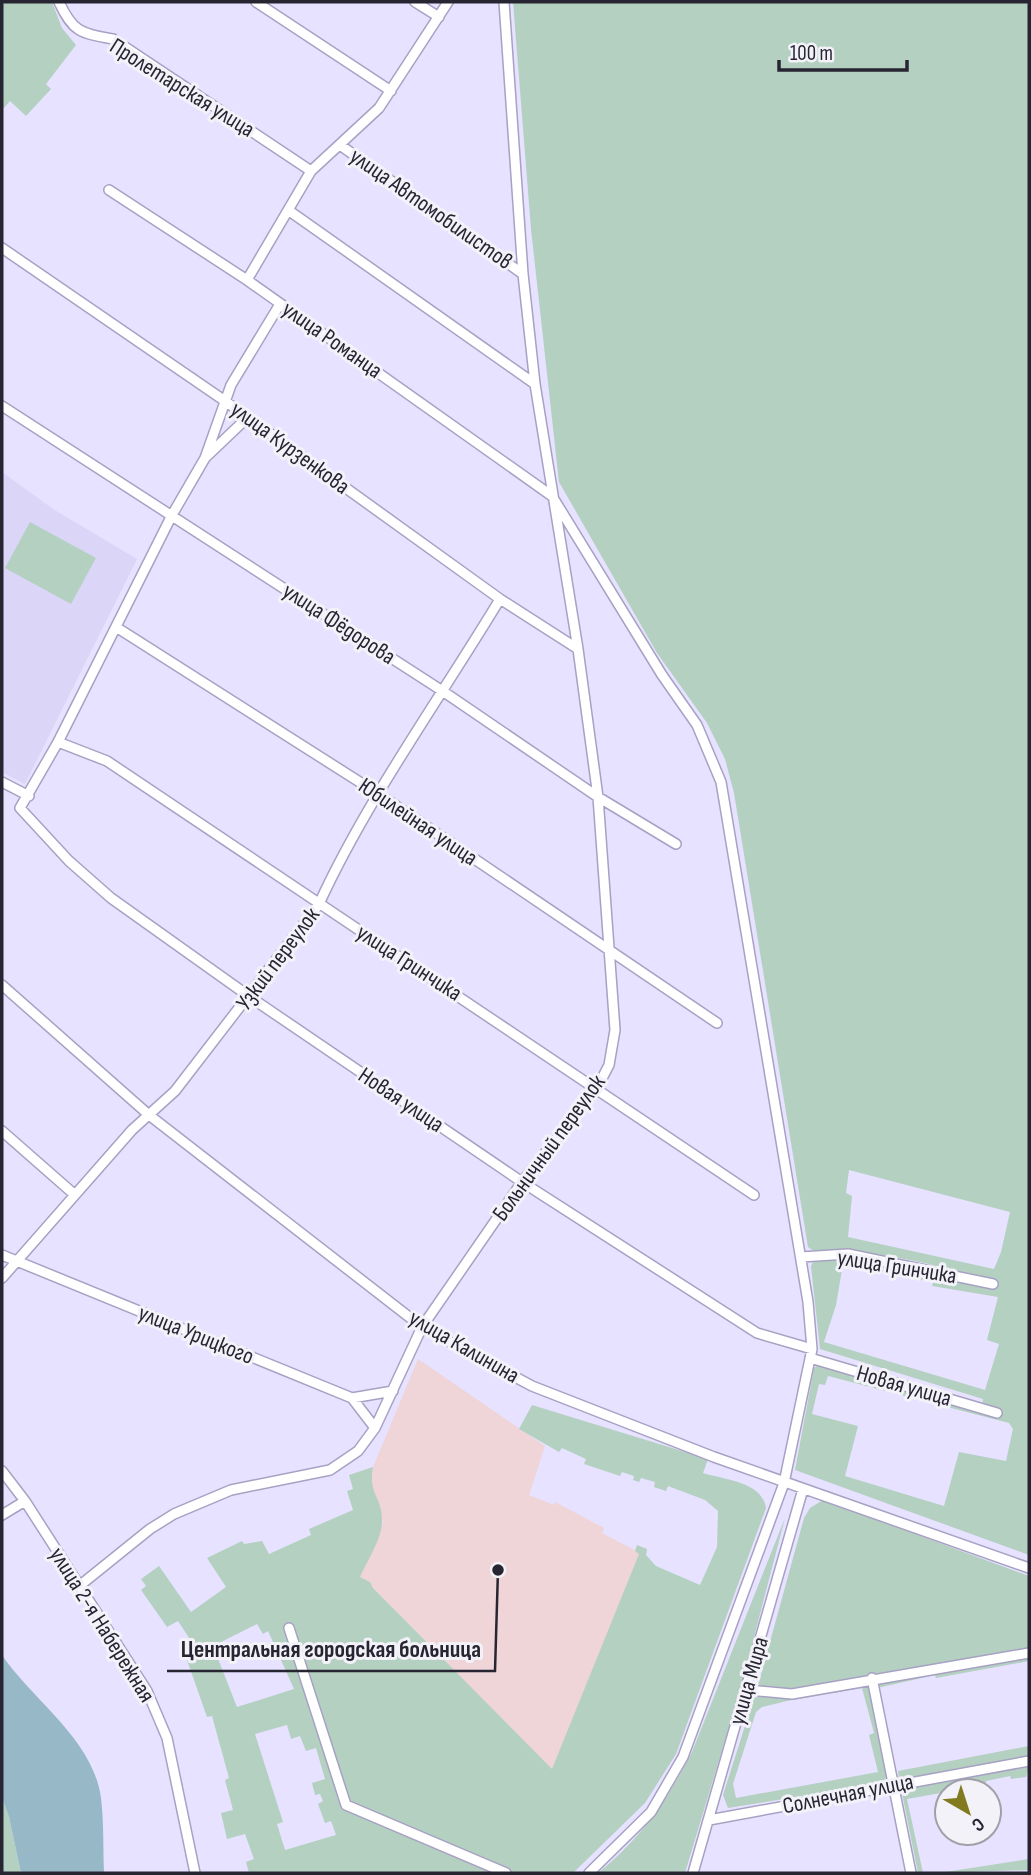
<svg xmlns="http://www.w3.org/2000/svg" width="1031" height="1875" viewBox="0 0 1031 1875" font-family="'Sofia Sans Condensed',sans-serif">
  <style>
    .built { fill: #dbd5f8 }
    .medical { fill: #efd4d8 }
    .green { fill: #b4d0c0; fill-rule: evenodd }
    .water { fill: #97b8c6 }
    .lines { fill: none; stroke-linecap: round; stroke-linejoin: round }
    .minor-casing { stroke: #a7a1c3; stroke-width: 12 }
    .minor { stroke: #fff; stroke-width: 9 }
    .labels { text-anchor: middle; dominant-baseline: central; stroke-width: 6; stroke-linejoin: round; paint-order: stroke }
    .street-label { font-size: 23px; fill: #272532; stroke: #f3f2f9 }
    .leader { fill: none; stroke: #272532; stroke-width: 2.5 }
    .callout-dot { fill: #272532; stroke: #f3f2f9; stroke-width: 2.5 }
    .callout-label { font-size: 24px; text-anchor: middle; font-weight: bold; fill: #272532; stroke: #f3f2f9; stroke-width: 6; stroke-linejoin: round; paint-order: stroke }
  </style>
  <rect width="100%" height="100%" fill="#e6e2ff"/>
  <!-- built -->
  <path class="built" d="M2 472 53 509 137 559 25 784 2 772Z"/>
  <!-- medical -->
  <path class="medical" d="M418 1359 545 1446 529 1495 554 1505 555 1502 604 1528 602 1533 640 1553 552 1770 373 1588 370 1582 360 1577 383 1523 380 1507 370 1484 373 1467Z"/>
  <!-- green -->
  <path class="green" d="M6 2H52L62 28 76 45 46 84 51 89 26 116 10 101 2 110V5Z
    M513 2H1029V1555L795 1470 814 1368 819 1364 982 1408 983 1399 820 1349 811 1266 813 1262 851 1258 996 1286 997 1280C951 1270 904 1256 857 1252 843 1251 819 1257 808 1247L734 793 725 759 707 723 657 653 559 482 531 229ZM849 1170 1010 1212 1001 1252 994 1269 848 1237 852 1196 846 1193ZM843 1264 933 1282 932 1286 998 1297 987 1340 999 1344 985 1390 824 1342 836 1305ZM828 1376 1009 1423 1013 1429 1006 1461 959 1452 944 1506 845 1476 858 1426 812 1414 819 1384 825 1385Z
    M30 522 96 558 71 604 5 568Z
    M532 1405 708 1459 703 1473C726 1480 762 1482 766 1508L676 1754 645 1803 573 1873H249L246 1862 254 1859 245 1834 227 1839 221 1813 233 1810 225 1780 229 1778 212 1716 207 1717 187 1660 199 1653 178 1621 167 1627 141 1590 146 1586 141 1579 159 1566 191 1612 226 1587 207 1558 242 1541 244 1544 262 1541 269 1554 311 1535 309 1529 353 1510 347 1491 353 1489 349 1475 373 1467C368 1495 382 1496 382 1520 383 1537 367 1561 360 1577L370 1582 373 1588 552 1769 639 1554 635 1551 637 1545 647 1549 646 1555 656 1566 700 1585 717 1547 718 1511 705 1500 668 1486 666 1491 654 1487 655 1482 641 1478 639 1482 633 1480 634 1476 622 1472 620 1476 584 1464 586 1459 562 1448 559 1452 519 1429ZM257 1624 263 1634 268 1631 294 1689 237 1707 213 1646ZM287 1725 291 1739 300 1736 306 1751 316 1748 325 1779 312 1783 315 1795 320 1794 323 1801 318 1804 325 1823 331 1821 336 1835 285 1850 277 1824 283 1822 255 1734Z
    M823 1500 1029 1576V1661L936 1678 935 1675 877 1688 889 1778 884 1783 728 1808 723 1795 759 1682 804 1518 810 1508ZM862 1688 874 1733 869 1735 878 1772 736 1798 733 1784 756 1712 762 1707 787 1701Z
    M785 1518 741 1687 685 1873H598C639 1840 668 1800 692 1752Z
    M1029 1746V1757L899 1780 898 1771Z
    M1029 1767 1026 1777 1011 1779 1010 1776 986 1781V1785L907 1799 923 1873H918L902 1793 904 1789Z
    M2 1797 9 1817 21 1873H2Z
    M1029 1859V1870L939 1873Z"/>
  <!-- water -->
  <path class="water" d="M2 1655C33 1701 93 1739 101 1798 104 1823 103 1849 104 1873H21L9 1817 2 1797Z"/>
  <g class="lines">
    <!-- minor casing -->
    <g class="minor-casing">
      <path id="minor" d="M59 2C73 32 80 33 113 39L311 171
        M256 2 391 91
        M415 2 439 17
        M340 145 523 274
        M109 190 247 280 552 496 662 675 697 725 721 782 808 1302 812 1349 784 1483 683 1757 651 1812 589 1873
        M288 210 535 384
        M2 248 225 401 500 599 578 649
        M247 280 311 171 379 108 448 2
        M280 304 231 385 205 458 172 515 58 742 20 808 69 861 111 898 250 997 522 1182 757 1333 812 1349
        M2 406 444 692 598 797 676 844
        M206 457 248 417
        M116 627 380 795 717 1023
        M58 742 107 761 754 1195
        M2 782 29 796
        M2 985 149 1115 422 1327 532 1386 714 1457 1029 1568
        M2 1131 75 1195
        M2 1255 352 1398 393 1391
        M801 1257 848 1254 993 1284
        M2 1278 132 1130 175 1091 319 904C366 801 441 697 500 599
        M810 1358 997 1413
        M352 1398 375 1428
        M2 1471 25 1501 147 1691 167 1738 195 1873
        M2 1515 25 1501
        M78 1587 150 1529 174 1514 231 1490 330 1470 358 1451 375 1428 422 1327 522 1182 597 1088 609 1065 615 1030 598 797 578 649 535 384 523 274 504 2
        M289 1628 346 1805 506 1873
        M872 1678 911 1873
        M748 1690 792 1694 1029 1653
        M709 1820 1029 1761
        M693 1873 803 1489"/>
    </g>
    <!-- minor -->
    <use href="#minor" class="minor"/>
  </g>
  <g class="labels">
    <!-- street labels -->
    <g class="street-label">
      <text transform="translate(182 88) rotate(32)">Пролетарская улица</text>
      <text transform="translate(431 209) rotate(35)">улица Автомобилистов</text>
      <text transform="translate(332 340) rotate(35)">улица Романца</text>
      <text transform="translate(290 448) rotate(36)">улица Курзенкова</text>
      <text transform="translate(339 624) rotate(33)">улица Фёдорова</text>
      <text transform="translate(418 822) rotate(34)">Юбилейная улица</text>
      <text transform="translate(278 959) rotate(-53)">Узкий переулок</text>
      <text transform="translate(409 963) rotate(33)">улица Гринчика</text>
      <text transform="translate(401 1100) rotate(34)">Новая улица</text>
      <text transform="translate(549 1148) rotate(-54)">Больничный переулок</text>
      <text transform="translate(897 1267) rotate(9)">улица Гринчика</text>
      <text transform="translate(196 1335) rotate(22)">улица Урицкого</text>
      <text transform="translate(464 1347) rotate(30)">улица Калинина</text>
      <text transform="translate(904 1386) rotate(16)">Новая улица</text>
      <text transform="translate(102 1625) rotate(58)">улица 2-я Набережная</text>
      <text transform="translate(749 1681) rotate(-74)">улица Мира</text>
      <text transform="translate(848 1794) rotate(-11)">Солнечная улица</text>
    </g>
  </g>
  <!-- callouts -->
  <path class="leader" d="M498 1570L495 1671H167"/>
  <circle class="callout-dot" cx="498" cy="1570" r="7"/>
  <g class="callout-label">
    <text x="331" y="1657">Центральная городская больница</text>
  </g>
  <!-- border -->
  <rect width="1031" height="1875" fill="none" stroke="#272532" stroke-width="7"/>
  <!-- north arrow -->
  <g transform="translate(968 1812) rotate(141)"><circle r="33" fill="#f3f2f9" stroke="#a1a0a9" stroke-width="2"/>
  <path d="M0-5L12 26L0 18L-12 26Z" fill="#827a1f"/>
  <text y="-10" font-size="19" font-weight="bold" text-anchor="middle" fill="#272532">С</text>
  </g>
  <!-- scale -->
  <path d="M779 60v10h128v-10" fill="none" stroke="#272532" stroke-width="3.5"/>
  <text x="790" y="60" font-size="21" fill="#272532" stroke="#f3f2f9" stroke-width="5" paint-order="stroke">100 m</text>
</svg>
